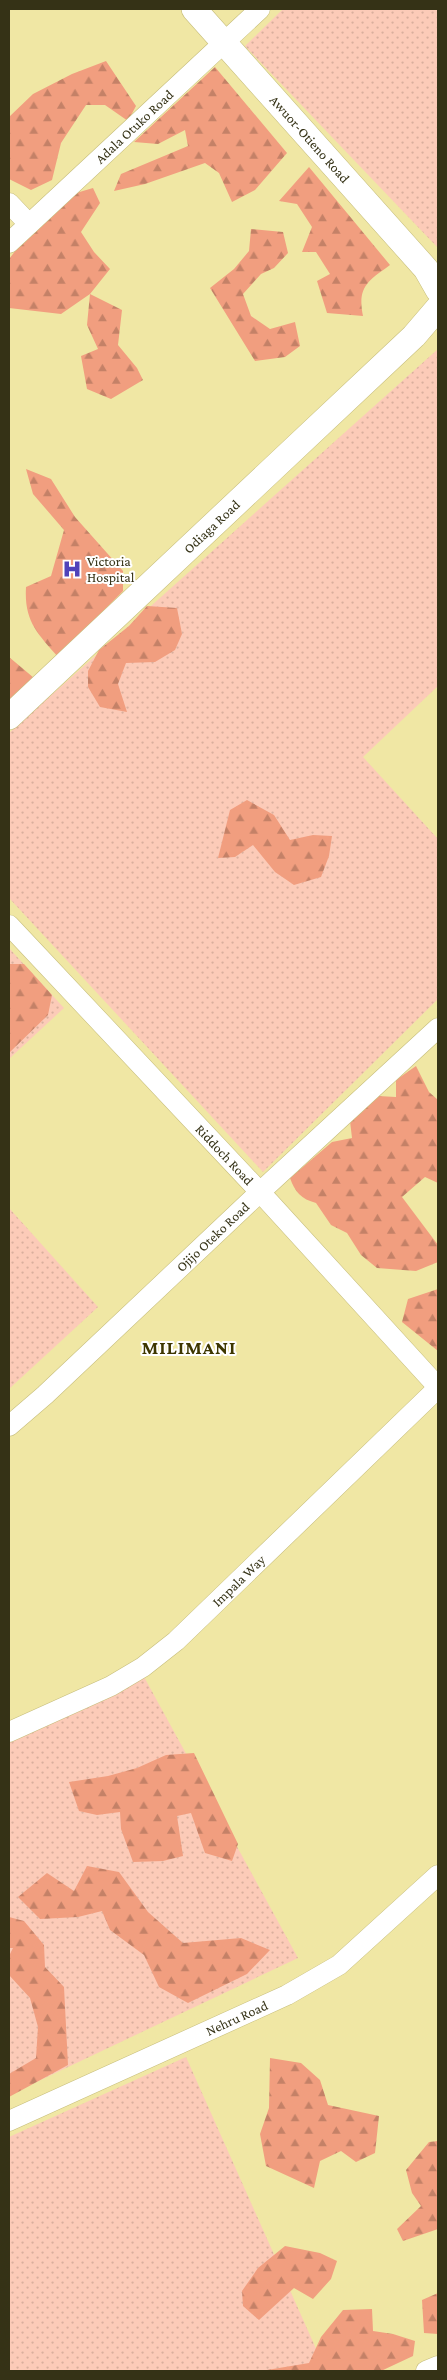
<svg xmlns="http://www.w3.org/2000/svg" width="447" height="2380" viewBox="0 0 447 2380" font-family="'Crimson Pro',serif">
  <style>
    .grass { fill: url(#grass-dots) }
    .forest { fill: url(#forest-firs) }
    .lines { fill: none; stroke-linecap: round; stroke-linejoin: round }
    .minor-casing { stroke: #c6bd7b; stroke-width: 21 }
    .major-casing { stroke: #c6bd7b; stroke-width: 26 }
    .minor { stroke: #fff; stroke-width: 20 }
    .major { stroke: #fff; stroke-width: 25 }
    .labels { text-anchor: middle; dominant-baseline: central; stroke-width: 4; stroke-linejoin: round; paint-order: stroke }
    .street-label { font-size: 14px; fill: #353216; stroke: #fff }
    .poi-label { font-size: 14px; fill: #353216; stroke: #fff; text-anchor: start }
    .district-label { font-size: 19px; font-weight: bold; letter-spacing: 1px; fill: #3d3600; stroke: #fff }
  </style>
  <defs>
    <pattern id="grass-dots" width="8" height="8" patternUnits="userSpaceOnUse" patternTransform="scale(1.25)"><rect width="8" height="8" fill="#fccbb8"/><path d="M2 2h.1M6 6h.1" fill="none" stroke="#d9af9d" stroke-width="1.8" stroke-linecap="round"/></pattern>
    <pattern id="forest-firs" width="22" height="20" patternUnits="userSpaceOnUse" patternTransform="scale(1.25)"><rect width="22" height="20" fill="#f19e7f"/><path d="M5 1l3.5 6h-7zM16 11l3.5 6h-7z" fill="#c48167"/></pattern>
  </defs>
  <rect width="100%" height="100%" fill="#f0e7a4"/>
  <!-- grass -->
  <path class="grass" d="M283 9H438V248L245 46Z
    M438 349V686L363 757 438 839V999L263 1172 9 898V733Z
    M9 948 64 1008 9 1059Z
    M9 1208 98 1307 9 1389Z
    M143 1675 298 1958 9 2095V1738Z
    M186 2057 326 2371H9V2137Z"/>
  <!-- forest -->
  <path class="forest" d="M106 61 136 106 128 121 105 105H86L61 143 52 180 31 190 9 179V117L33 94 72 74Z
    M215 67 287 153 255 190 232 202 219 173 205 163 145 184 114 191 121 174 188 146 185 130 158 144 134 142Z
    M309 167 390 265C368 281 357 287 363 316L327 313 317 281 330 274 316 252H302L312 227 297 204 279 201Z
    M93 188 100 203 81 232 94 252 110 269 90 294 122 310 118 345 137 368 143 380 111 399 87 389 81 356 98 349 87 325 90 294 61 314 9 308V259L56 199Z
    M251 229 283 232 288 253 274 268 261 274 243 294 251 316 270 329 295 322 300 346 285 357 255 361 210 288 234 269 249 251Z
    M26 469 51 479 75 517 123 571V591L58 657C37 633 24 621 26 587L51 576 64 530 33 494Z
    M147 606 177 608 182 634 175 650 155 662 126 663 118 684 127 712 100 707 88 687V671L99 650 129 626Z
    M9 657 34 678 9 704Z
    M247 800 274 815 290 840 313 835 332 836 329 856 321 877 294 885 275 872 253 845 235 857 218 858 230 810Z
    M9 964H24L52 995 48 1015 9 1053Z
    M416 1066 429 1092 438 1100V1183L425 1177 402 1197 438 1245V1262L416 1271 377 1268 361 1255 347 1233 331 1225 316 1203C301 1199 295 1192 290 1178L332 1142 352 1138 350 1121 378 1096 396 1097V1080Z
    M438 1289V1351L402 1322 408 1299Z
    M194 1753 238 1844 232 1861 205 1853 191 1813 177 1816 183 1856 163 1861 133 1862 121 1829 120 1812 97 1815 79 1811 69 1782 108 1776 137 1768 166 1755Z
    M87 1866 119 1872 148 1912 183 1943 241 1938 270 1950 247 1974 188 2003 159 1987 144 1955 110 1930 102 1911 78 1917 40 1919 18 1897 47 1873 74 1891Z
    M9 1917 24 1921 44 1945 45 1967 64 1987 68 2065 9 2097V2074L36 2058 38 2027 30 1998 9 1975V1956L13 1948H9Z
    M270 2058 301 2063 320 2080 328 2105 379 2116 375 2153 356 2162 341 2151 320 2161 314 2188 266 2166 260 2134 269 2108Z
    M438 2141V2229L403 2241 397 2229 421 2206 412 2193 406 2170 429 2142Z
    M285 2246 320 2253 337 2261 331 2279 313 2299 294 2288 259 2320 243 2306 242 2291 258 2268Z
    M438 2293V2334L424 2333 422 2300Z
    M372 2309 373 2331 393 2334 415 2341 413 2356 381 2371H261L309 2363 321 2337 343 2310Z"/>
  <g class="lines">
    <!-- minor casing -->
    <g class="minor-casing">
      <g id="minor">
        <path d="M9 203 29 224"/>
        <path id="s1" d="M9 243 260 9"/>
        <path id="s2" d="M9 925 260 1192 438 1387"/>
        <path id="s3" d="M9 1426 45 1395 260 1192 438 1028"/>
        <path id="s4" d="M9 1732 111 1686 143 1667 176 1641 438 1388"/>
        <path id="s5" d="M9 2121 287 1995 339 1965 438 1875"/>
        <path d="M426 2371 438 2366"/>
      </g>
    </g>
    <!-- major casing -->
    <g class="major-casing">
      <g id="major">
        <path id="s6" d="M194 9 426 269 438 290"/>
        <path id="s7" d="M9 717 414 336 438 308"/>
      </g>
    </g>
    <!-- minor -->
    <use href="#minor" class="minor"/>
    <!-- major -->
    <use href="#major" class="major"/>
  </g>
  <!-- icons -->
  <defs>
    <g id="hospital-bare" transform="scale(1.5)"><path d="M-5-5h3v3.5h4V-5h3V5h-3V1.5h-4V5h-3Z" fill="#5043ba" stroke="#fff" stroke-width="2.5" paint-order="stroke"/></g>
  </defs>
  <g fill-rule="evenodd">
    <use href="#hospital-bare" x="72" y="569"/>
  </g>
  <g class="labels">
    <!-- street labels -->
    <g class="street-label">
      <text stroke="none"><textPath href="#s1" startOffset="171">Adala Otuko Road</textPath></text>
      <text stroke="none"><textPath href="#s6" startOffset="174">Awuor-Otieno Road</textPath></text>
      <text stroke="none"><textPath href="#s7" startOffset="278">Odiaga Road</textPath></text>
      <text stroke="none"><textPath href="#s2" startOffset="315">Riddoch Road</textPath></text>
      <text stroke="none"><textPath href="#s3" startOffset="278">Ojijo Oteko Road</textPath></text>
      <text stroke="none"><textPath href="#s4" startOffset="278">Impala Way</textPath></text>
      <text stroke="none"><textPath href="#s5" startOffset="250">Nehru Road</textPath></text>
    </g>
    <!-- poi labels -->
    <g class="poi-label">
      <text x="87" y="561">Victoria<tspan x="87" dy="16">Hospital</tspan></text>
    </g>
    <!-- district labels -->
    <g class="district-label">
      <text x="189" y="1347">MILIMANI</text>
    </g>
  </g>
  <!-- border -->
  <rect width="447" height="2380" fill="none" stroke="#353216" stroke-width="20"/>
</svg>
